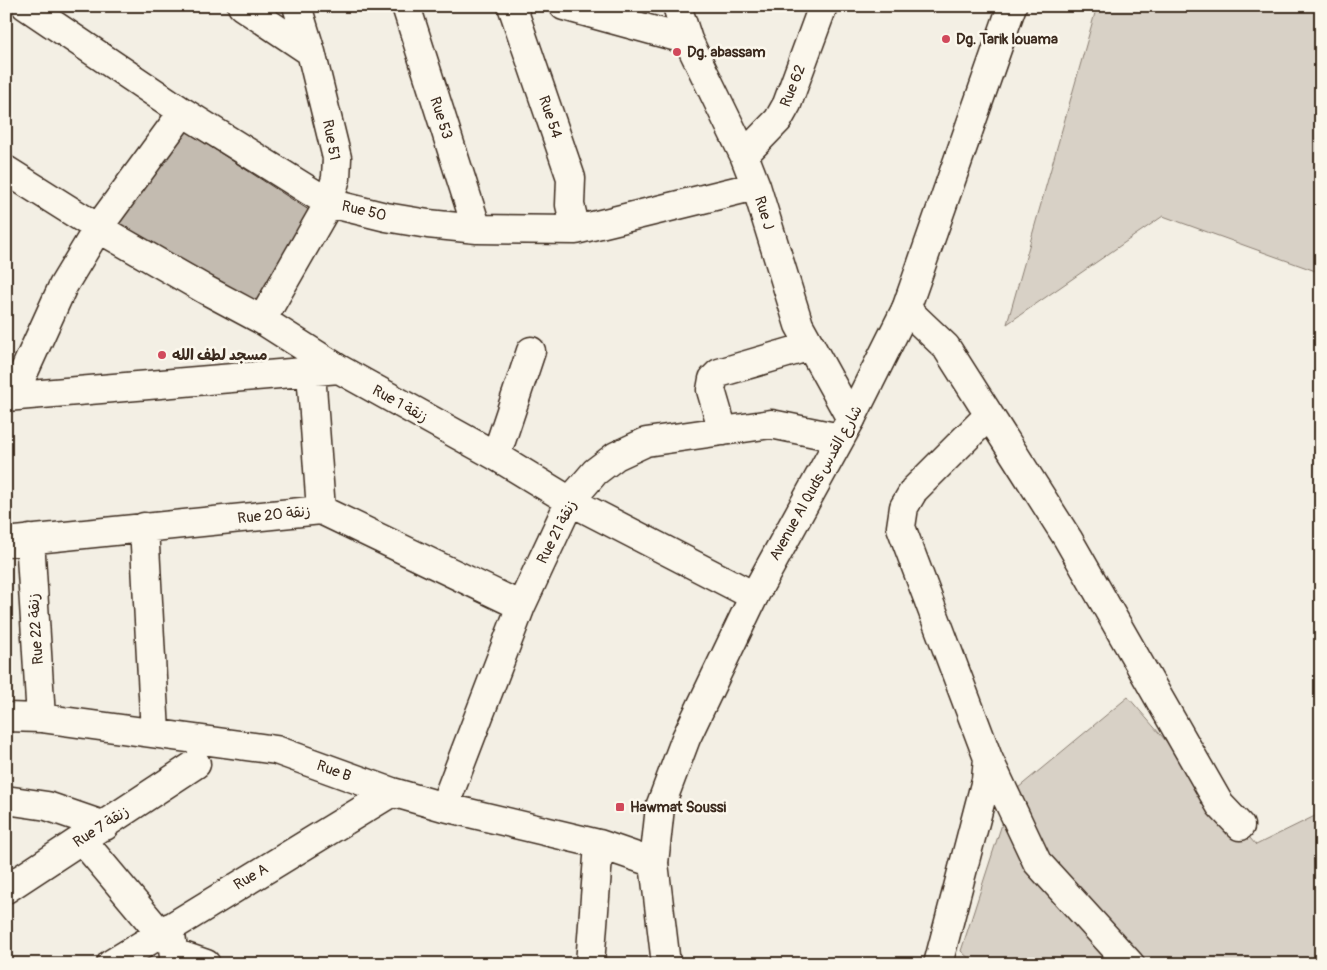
<svg xmlns="http://www.w3.org/2000/svg" width="1327" height="970" viewBox="0 0 1327 970" font-family="Pangolin,'Playpen Sans Arabic',sans-serif">
  <style>
    .green { fill: #d8d1c6; stroke: #8a7e72 }
    .building { fill: #c3bbb0; stroke: #3b2a1e }
    .lines { fill: none; stroke-linecap: round; stroke-linejoin: round }
    .minor-casing { stroke: #3b2a1e; stroke-width: 31 }
    .major-casing { stroke: #3b2a1e; stroke-width: 31 }
    .minor { stroke: #fbf7ec; stroke-width: 28 }
    .major { stroke: #fbf7ec; stroke-width: 28 }
    .poi-dot { fill: #d1495b; stroke: #fbf7ec; stroke-width: 2 }
    .labels { text-anchor: middle; dominant-baseline: central; stroke-width: 5; stroke-linejoin: round; paint-order: stroke }
    .poi-label { font-size: 15px; font-weight: bold; fill: #3b2a1e; stroke: #fbf7ec; text-anchor: start }
    .street-label { font-size: 15px; fill: #3b2a1e; stroke: #fbf7ec }
  </style>
  <rect width="100%" height="100%" fill="#f3efe4"/>
  <filter id="ink" filterUnits="userSpaceOnUse"><feTurbulence type="fractalNoise" baseFrequency=".02" numOctaves="2"/><feDisplacementMap in="SourceGraphic" scale="10" xChannelSelector="R" yChannelSelector="G"/><feConvolveMatrix kernelMatrix="1 2 1 2 8 2 1 2 1" color-interpolation-filters="sRGB"/></filter>
  <g filter="url(#ink)">
    <!-- green -->
    <path class="green" d="M1097 6H1321V273L1163 216 1007 324Z
      M1128 697 1256 845 1321 813V964H975L961 951 1012 793Z"/>
    <!-- building -->
    <path class="building" d="M180 127 315 214 256 308 110 226Z"/>
    <g class="lines">
      <!-- minor casing -->
      <g class="minor-casing">
        <path id="minor" d="M26 6 183 112 329 203 386 217 428 224 477 229 576 230 756 186
          M242 6 311 52
          M406 6 477 229
          M512 6 571 178 570 205 576 230
          M564 6 688 40
          M677 6 688 40 744 155 756 186 799 325 851 419
          M744 155 778 120 787 104 823 6
          M6 170 98 228 206 290 262 320 339 369
          M906 309 946 347 1068 539 1220 805 1240 826
          M262 320 329 203 336 178 337 158 311 52 297 6
          M311 372 321 510
          M13 396 63 286 98 228 183 112
          M6 397 339 369 496 456 570 501 754 596
          M723 431 711 390 713 379 719 373 811 346
          M496 456 531 351
          M144 527 155 733
          M30 539 41 718
          M6 542 321 510 521 606
          M6 717 41 718 276 750 392 792 444 807 599 844 654 863
          M988 758 1037 862 1130 964
          M6 800 47 806 105 826
          M444 807 521 606 570 501 595 472 616 456 646 442 771 424 840 438
          M82 840 160 933
          M6 889 196 764
          M170 927 175 964
          M174 953 206 964
          M111 964 392 792
          M590 964 599 844
          M938 964 986 780 988 758 901 527 904 507 914 490 989 415"/>
      </g>
      <!-- major casing -->
      <g class="major-casing">
        <path id="major" d="M666 964 654 863 660 807 686 738 754 596 851 419 906 309 1012 6"/>
      </g>
      <!-- minor -->
      <use href="#minor" class="minor"/>
      <!-- major -->
      <use href="#major" class="major"/>
    </g>
  </g>
  <!-- markers -->
  <g class="poi-dot">
    <circle cx="946" cy="39" r="5"/>
    <circle cx="677" cy="52" r="5"/>
    <circle cx="162" cy="355" r="5"/>
    <rect x="615" y="802" width="10" height="10" rx="2.5"/>
  </g>
  <g class="labels">
    <!-- poi labels -->
    <g class="poi-label">
      <text x="956" y="39">Dg. Tarik louama</text>
      <text x="687" y="52">Dg. abassam</text>
      <text x="172" y="355">مسجد لطف الله</text>
      <text x="630" y="807">Hawmat Soussi</text>
    </g>
    <!-- street labels -->
    <g class="street-label">
      <text transform="translate(793 86) rotate(-68)">Rue 62</text>
      <text transform="translate(550 117) rotate(71)">Rue 54</text>
      <text transform="translate(441 118) rotate(72)">Rue 53</text>
      <text transform="translate(331 140) rotate(79)">Rue 51</text>
      <text transform="translate(364 211) rotate(13)">Rue 50</text>
      <text transform="translate(764 213) rotate(73)">Rue J</text>
      <text transform="translate(400 404) rotate(29)">Rue 1 زنقة</text>
      <text transform="translate(816 483) rotate(-61)">Avenue Al Quds شارع القدس</text>
      <text transform="translate(274 515) rotate(-6)">Rue 20 زنقة</text>
      <text transform="translate(557 532) rotate(-63)">Rue 21 زنقة</text>
      <text transform="translate(36 629) rotate(-94)">Rue 22 زنقة</text>
      <text transform="translate(334 771) rotate(20)">Rue B</text>
      <text transform="translate(101 827) rotate(-33)">Rue 7 زنقة</text>
      <text transform="translate(251 877) rotate(-31)">Rue A</text>
    </g>
  </g>
  <!-- margin -->
  <rect width="1327" height="970" fill="none" stroke="#fbf7ec" stroke-width="25"/>
  <rect x="12" y="12" width="1302" height="945" fill="none" stroke="#3b2a1e" stroke-width="2" filter="url(#ink)"/>
</svg>
